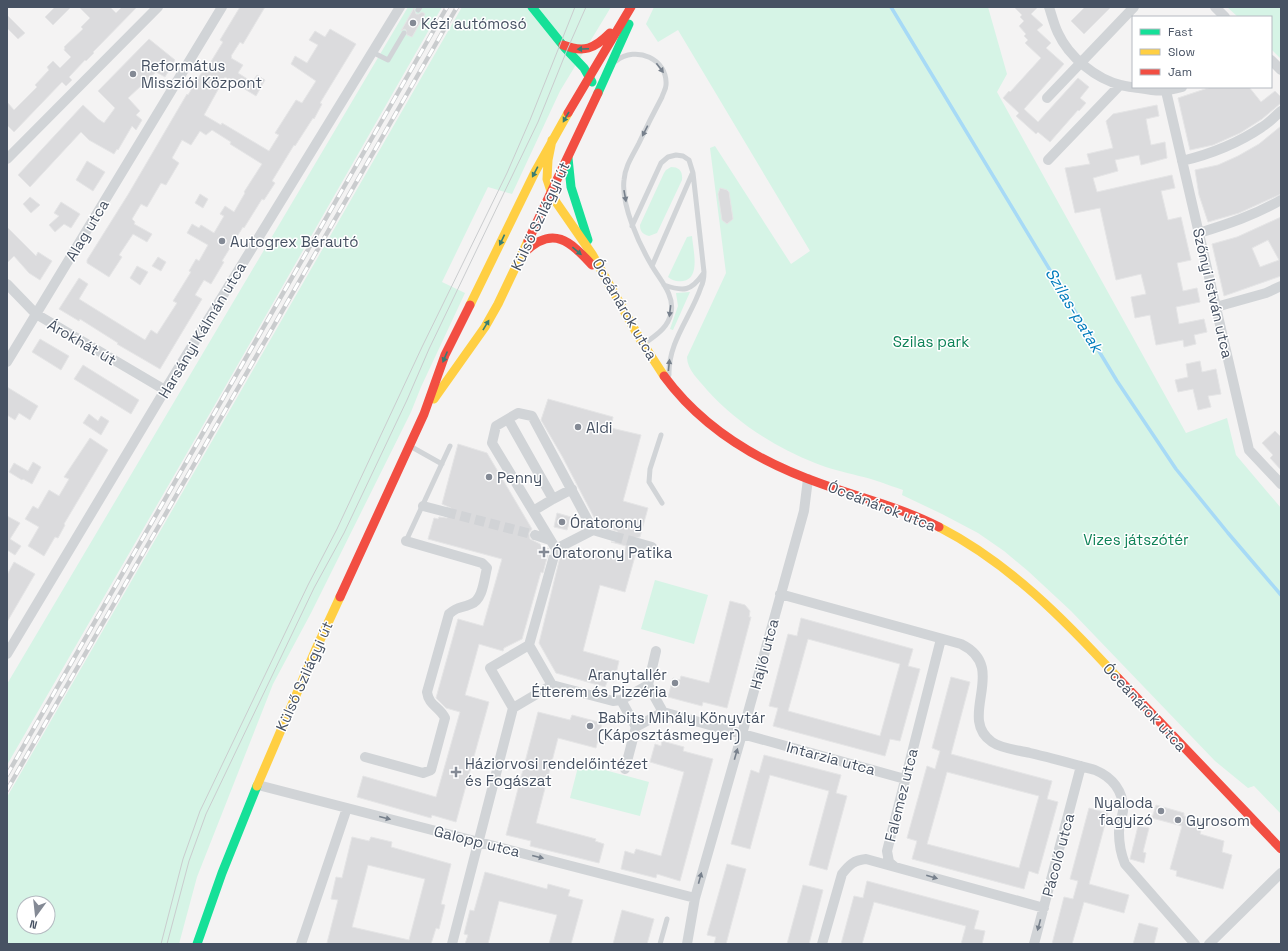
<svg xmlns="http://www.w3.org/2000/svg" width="1288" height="951" viewBox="0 0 1288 951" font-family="'Space Grotesk',sans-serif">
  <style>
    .green { fill: #d6f4e6; fill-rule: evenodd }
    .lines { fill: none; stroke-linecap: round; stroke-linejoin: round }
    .stream { stroke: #a7daf6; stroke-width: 3.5 }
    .building { fill: #dbdbdd; stroke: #e5e5e6; fill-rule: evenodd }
    .street-tunnel { stroke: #d1d3d6; stroke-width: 10; stroke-dasharray: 10 5; stroke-linecap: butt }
    .lane { stroke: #d1d4d7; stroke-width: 5 }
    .street { stroke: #d1d4d7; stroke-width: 10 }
    .fast { stroke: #16e098; stroke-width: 9 }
    .slow { stroke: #ffcf43; stroke-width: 9 }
    .jam { stroke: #f24e42; stroke-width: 9 }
    .tram { stroke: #caccce; stroke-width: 1 }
    .rail-casing { stroke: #caccce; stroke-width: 4.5 }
    .rail { stroke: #fff; stroke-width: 3; stroke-dasharray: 9; stroke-linecap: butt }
    .oneway { fill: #387d73 }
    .oneway2 { fill: #77808c }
    .poi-dot { fill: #848a95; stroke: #fff; stroke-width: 1.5 }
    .labels { text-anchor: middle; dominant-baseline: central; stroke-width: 3; stroke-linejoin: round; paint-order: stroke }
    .poi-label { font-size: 15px; fill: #475263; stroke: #fff; text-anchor: start }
    .street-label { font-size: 15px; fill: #475263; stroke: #fff }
    .park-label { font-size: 15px; fill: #0d8257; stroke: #fff }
    .water-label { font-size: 16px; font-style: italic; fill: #007cbd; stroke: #fff }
  </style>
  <rect width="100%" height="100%" fill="#f4f3f3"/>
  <!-- green -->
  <path class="green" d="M408 7H442L217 401 7 765V684Z
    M462 7H611L560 91 512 194 488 187 442 282 465 293 421 387 411 412 311 613 273 684 197 877 179 944H7V797ZM24 903H48V927H24Z
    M654 7H988L1007 74 997 92 1186 433 1227 418 1236 455 1281 508V814L1254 786 1248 788 1215 761 1071 611 1028 571 1004 551 978 533 942 514 902 495 903 490C888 485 874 479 859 476 845 472 829 469 815 463 774 447 736 422 707 390 699 380 687 370 687 357L726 273 710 148 715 146 791 264 810 251 678 30 658 42 646 24Z
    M1227 7H1281V59L1271 49V17H1238Z
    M671 167C679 167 683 171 682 180L657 233 649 236C642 234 640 231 640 225L664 173 666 170Z
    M692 236C693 249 701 279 683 281 677 282 673 281 668 277L687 237Z
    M690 292 673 330 670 329 678 306 676 293Z
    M655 580 708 595 694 644 641 629Z
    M579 763 649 782 640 816 570 798Z"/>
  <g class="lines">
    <!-- stream -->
    <path class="stream" d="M891 7 1117 381 1176 469 1228 533 1281 595"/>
  </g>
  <!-- building -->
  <path class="building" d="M55 7H71L53 25 45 17Z
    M79 7H110L116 13 122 7H137L93 52 94 53 86 61 85 60 69 77 72 80 66 86 62 82 14 132 7 125V102L14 110 37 87 35 85 49 70 47 67 53 61 60 68 71 57 64 50 65 48 64 47 83 29 81 27 90 18Z
    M240 7H265L243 44 240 42 231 56 232 57 231 58 243 65 238 73 252 82 257 75 265 80 256 96 225 77 204 115 221 125 222 123 269 151 279 135 275 133 296 100 302 103 316 81 291 64 295 56 307 63 318 45 309 40 315 31 325 37 330 29 356 44 320 103 322 104 314 119 313 118 295 146 294 145 272 181 275 183 264 200 262 199 244 228 243 227 222 261 224 262 211 284 204 280 195 295 202 299 160 369 117 344 118 343 80 319 79 321 59 309 79 278 88 284 79 299 145 340 151 330 157 334 177 303 173 301 191 272 189 271 196 259 199 261 208 245 187 233 192 224 199 228 201 225 214 233 224 216 220 214 225 206 234 212 245 193 244 192 262 164 230 144 231 142 212 130 206 135 200 131 191 145 182 140 172 158 179 163 166 185 161 183 147 207 141 204 132 219 135 222 134 224 152 234 147 242 133 234 119 255 122 257 109 277 87 263V260L129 193 187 94 188 95 202 72 204 73 223 42 220 40Z
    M1014 7H1038L1031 14 1043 25 1037 30 1051 43 1046 48 1064 64 1024 109 1038 122 1078 78 1089 87 1080 98 1086 103 1079 111 1078 110 1050 142 1038 132 1036 134 1016 116 1019 113 1003 98 1009 91 1010 92 1041 58 1025 43 1028 40 1024 36 1026 34 1019 26 1024 21 1020 17 1022 15Z
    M1085 7H1111L1084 34 1071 21Z
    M414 8 416 14H419L422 12 425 14 412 37 407 35 406 30 404 29 401 31Z
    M7 15 25 33 18 39 7 28Z
    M149 39 175 60 165 77 156 72 128 98 140 111 136 115 142 120 136 130 132 126 118 150 117 149 114 154 89 140 81 132 30 187 18 175 83 105 98 119 104 123 115 108 98 91Z
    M1211 87H1249L1261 102 1275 91 1281 97V103L1262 119 1240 133 1213 145 1190 150 1178 98Z
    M1157 105 1159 116 1146 119 1148 130 1151 145 1165 142 1167 158 1141 165 1139 155 1115 160 1118 171 1093 178 1097 192 1172 175 1175 188 1161 191 1168 220 1181 217 1184 230 1191 260 1177 263 1183 291 1197 288 1200 302 1176 307 1179 324 1204 319 1207 332 1194 335 1196 344 1184 347 1183 340 1156 345 1150 315 1135 318 1131 297 1146 294 1141 274 1116 280 1100 208 1075 213 1065 168 1090 164 1087 154 1113 148 1106 121 1113 114Z
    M1281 126V194L1239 213 1208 222 1199 195 1195 170 1218 165 1238 156 1259 144Z
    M87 161 105 172 93 191 76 180Z
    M720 188 727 190 729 192 733 219 727 224 722 220 718 194Z
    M200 194 208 199 203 208 195 203Z
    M30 197 40 205 31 213 23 204Z
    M61 202 80 214 71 228 64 224 55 232 49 225 59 216 54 213Z
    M1281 217V276L1224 296 1212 244 1237 237ZM1268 240 1279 260 1260 267 1252 248Z
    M7 227 36 256 38 252 52 261 40 280 29 273 14 256 7 263Z
    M158 257 166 262 161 271 152 266Z
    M137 266 148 272 140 285 130 278Z
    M40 339 69 356 61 370 32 352Z
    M1200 361 1202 372 1216 369 1221 394 1208 396 1211 407 1198 410 1193 389 1178 392 1175 380 1188 377 1186 364Z
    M83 365 139 400 131 414 74 379Z
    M7 387 38 406 30 420 19 413 15 420 7 415Z
    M548 399 613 417 611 428 641 435 623 501 648 508 640 537 634 538 632 542 633 547 637 549 625 592 600 585 583 651 619 661 614 682 608 680 605 687 556 673 539 643 561 553 563 554 571 549 623 560 626 546 611 542H615L619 538V535L617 531 598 525 562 456 541 420Z
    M89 414 98 421 101 416 109 421 101 435 83 423Z
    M1275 431 1281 437V470L1270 458 1273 455 1262 443Z
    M90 438 108 450 64 524 65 525 58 538 55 537 44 556 28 546 39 527 25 519 33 506 38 509 49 490 59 496 69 479 64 477Z
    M458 444 487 453 532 529 529 533 530 539 540 544 546 554 548 548 549 550 543 573 541 572 522 639 504 648 503 651 479 644 465 695 489 702 456 822 432 815 431 818 357 797 363 776 436 797 460 712 446 708 436 698 458 619 483 626 502 559 428 539 434 518 438 519 439 517 447 518 452 514 451 508 442 504Z
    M33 462 41 467 32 484 23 479 22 480 9 472 14 463 28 471Z
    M557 513 571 517 567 530 554 527Z
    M7 516 20 523 10 539 21 546 15 555 7 550Z
    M14 562 35 574 7 622V575Z
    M730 601 745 605 750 611 749 617H751L727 708 703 702 702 706 668 697 673 678 680 680 681 676 709 683Z
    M801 618 913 649 908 666 920 669 900 741 890 739 885 756 773 726 778 708 769 706 788 634 797 636ZM808 639 900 664 880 736 788 711Z
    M951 677 970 682 951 754 1052 781 1047 799 1058 802 1038 874 1029 871 1024 889 912 859 917 841 907 838 927 766 935 769 940 751 932 748ZM947 772 1039 796 1019 868 927 844Z
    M538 712 570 720 572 715 602 723 596 748 558 738 536 823 596 839 595 841 604 844 599 863 530 846 531 841 506 835Z
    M662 741 684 747 683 751 713 759 680 881 657 874 656 878 621 869 625 851 634 854 636 849 661 856 684 772 650 762 655 744 661 746Z
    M764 755 841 775 836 793 847 796 827 870 809 865 829 791 770 775 750 849 731 844 751 770 759 773Z
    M1156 805 1184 813V816L1203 822 1200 834 1224 841 1222 852 1232 855 1223 889 1176 876 1177 871 1170 869 1182 826 1152 818Z
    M1089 808 1108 813 1089 884 1129 895 1124 913 1084 902 1072 944H1052L1064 897 1073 899 1078 881 1070 879Z
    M1138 826 1149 828 1143 852 1146 853 1144 863 1130 859Z
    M352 837 369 841 371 837 392 842 391 847 451 864 441 904 445 905 439 929 436 928 431 944H332L327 943 338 900 331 899 336 877 342 878ZM368 865 425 879 409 940 352 927Z
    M727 864 746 869 726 944H714L716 937 707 935Z
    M485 872 547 889 548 884 570 890 568 896 583 900 571 944H549L557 915 499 901 488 944H465L468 935 464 934 470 910 474 911Z
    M867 881 979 911 974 929 985 931 982 944H961L966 926 874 902 862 944H841L854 896 863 898Z
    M803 885 823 890 809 944H787Z
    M622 910 654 919 647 944H613Z
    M1139 923 1158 928 1154 944H1133Z"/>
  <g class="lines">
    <!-- street-tunnel -->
    <path class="street-tunnel" d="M446 512 535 535
      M613 536 638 543"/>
    <!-- lane -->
    <path class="lane" d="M418 10 420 7
      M372 52 388 60 404 33
      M616 61C636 45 668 59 666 85 666 89 663 93 662 97 654 112 646 128 639 143 633 155 625 166 624 180 621 205 639 244 652 266 660 280 675 295 671 313 668 328 656 335 644 344
      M632 226 661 163 668 157 676 155 683 156 689 160 693 173 704 272C704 277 703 283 701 287 691 317 668 342 669 375
      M652 266 692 174
      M664 285C684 292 691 291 703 274
      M661 435 650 469 649 482 662 503
      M410 446 442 464
      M406 541 450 446
      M660 944 667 919"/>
    <!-- street -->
    <path class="street" d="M1049 7C1052 16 1054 25 1058 33 1069 57 1096 79 1121 85 1127 87 1133 87 1139 88 1156 91 1165 92 1182 87
      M1215 7 1225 17
      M1271 60 1281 70
      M1166 91 1249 450 1281 484
      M1047 98 1134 7
      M7 159 158 7
      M1048 160 1120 85
      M1182 161C1211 154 1237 144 1262 127 1269 123 1275 116 1281 111
      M1199 233C1228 224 1255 215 1281 200
      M7 284 36 314 165 390
      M1216 307 1266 293 1281 286
      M7 362 222 7
      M518 413 532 416 593 530 556 549 492 443 496 426Z
      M508 419 553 499 572 489
      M423 506 446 512
      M533 511 553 499
      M593 530 613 536
      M535 535 550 540
      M638 543 652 547
      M780 594 961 644C1010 668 956 717 992 742 1002 749 1018 750 1030 753 1052 758 1073 764 1095 770 1112 777 1124 791 1123 811 1122 818 1119 825 1119 833 1119 843 1121 854 1125 864L1195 944
      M529 645 556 549
      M7 654 165 390 400 7
      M552 685 513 708 490 668 529 645 552 685 613 701 621 700
      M648 685 663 712 636 727 621 700Z
      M648 685 656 651
      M663 712 905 779
      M365 757 423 773 431 770 445 718C439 706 429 706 427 692L449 614C459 605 460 609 471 604 483 600 484 579 487 568L482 563 406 541
      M625 769 636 727
      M258 785 695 898
      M895 867 889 862 887 851 941 639
      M301 944 347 808
      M452 944 513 708
      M687 944 695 898 742 734 804 511 808 479
      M822 944 842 874C849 865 854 860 866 859L1044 908
      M1034 944 1081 766
      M1209 944 1281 873"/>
    <!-- fast -->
    <path class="fast" d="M532 7 565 48 584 68 592 82
      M598 93 629 24
      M568 158 571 187 588 240
      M197 944 222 873 257 786"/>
    <!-- slow -->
    <path class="slow" d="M552 140 548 160 547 179 551 191 556 202 592 254 640 339 664 376
      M470 305 535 172 568 113
      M434 399 485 327 498 304 528 241
      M939 527C1009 563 1065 620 1118 678
      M257 786 315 651 340 597"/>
    <!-- jam -->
    <path class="jam" d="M563 45C584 53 594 49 610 33
      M568 113 631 7
      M528 241 598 93
      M525 252C553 225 570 241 592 265
      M664 376C703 429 761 463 822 484 861 498 902 508 939 527
      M340 597 424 414 445 355 470 305
      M1118 678 1281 849"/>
    <!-- tram -->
    <path class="tram" d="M161 944 183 859 200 811 308 585 337 529 422 347 507 173 530 120 575 7
      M167 944 189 861 206 814 314 588 344 533 407 400 429 349 538 122 567 50 586 7"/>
    <!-- rail casing -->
    <g class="rail-casing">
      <path id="rail" d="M7 775 447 7
        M7 790 457 7"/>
    </g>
    <!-- rail -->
    <use href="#rail" class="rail"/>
  </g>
  <!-- one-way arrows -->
  <defs><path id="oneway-solid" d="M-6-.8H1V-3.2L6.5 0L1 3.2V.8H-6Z"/></defs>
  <g class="oneway">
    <use href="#oneway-solid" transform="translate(583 49) rotate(177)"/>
    <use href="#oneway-solid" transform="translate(566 117) rotate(120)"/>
    <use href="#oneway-solid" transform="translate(535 172) rotate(118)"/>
    <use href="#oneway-solid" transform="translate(502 240) rotate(115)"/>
    <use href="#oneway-solid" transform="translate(577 251) rotate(40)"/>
    <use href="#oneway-solid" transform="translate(486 325) rotate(-59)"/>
    <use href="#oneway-solid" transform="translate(445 357) rotate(113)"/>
  </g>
  <g class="oneway2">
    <use href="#oneway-solid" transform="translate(660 68) rotate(53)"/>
    <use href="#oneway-solid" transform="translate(645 131) rotate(117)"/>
    <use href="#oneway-solid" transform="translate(625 196) rotate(80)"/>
    <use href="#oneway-solid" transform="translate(670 311) rotate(97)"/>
    <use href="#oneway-solid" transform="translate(669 365) rotate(-84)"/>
    <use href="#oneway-solid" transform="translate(736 754) rotate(-74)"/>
    <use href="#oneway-solid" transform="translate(385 818) rotate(14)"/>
    <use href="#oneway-solid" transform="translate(538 857) rotate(14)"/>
    <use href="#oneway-solid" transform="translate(932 877) rotate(16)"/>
    <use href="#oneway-solid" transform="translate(700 878) rotate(-75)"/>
    <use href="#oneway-solid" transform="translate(1039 925) rotate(105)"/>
  </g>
  <!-- markers -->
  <g class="poi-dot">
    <circle cx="413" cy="23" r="4"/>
    <circle cx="133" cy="74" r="4"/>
    <circle cx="222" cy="241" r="4"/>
    <circle cx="578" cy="427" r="4"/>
    <circle cx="489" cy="477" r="4"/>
    <circle cx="562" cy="522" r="4"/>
    <path d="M542 546h4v4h4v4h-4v4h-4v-4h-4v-4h4z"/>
    <circle cx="675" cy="683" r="4"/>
    <circle cx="590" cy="726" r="4"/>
    <path d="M454 766h4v4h4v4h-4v4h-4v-4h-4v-4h4z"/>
    <circle cx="1161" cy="811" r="4"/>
    <circle cx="1178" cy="820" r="4"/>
  </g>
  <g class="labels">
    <!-- poi labels -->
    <g class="poi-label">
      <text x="421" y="23">Kézi autómosó</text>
      <text x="141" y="65">Református<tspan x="141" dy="17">Missziói Központ</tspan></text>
      <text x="230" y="241">Autogrex Bérautó</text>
      <text x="586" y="427">Aldi</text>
      <text x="497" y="477">Penny</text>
      <text x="570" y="522">Óratorony</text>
      <text x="552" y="552">Óratorony Patika</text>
      <text x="667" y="674" text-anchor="end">Aranytallér<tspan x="667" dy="17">Étterem és Pizzéria</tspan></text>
      <text x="598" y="717">Babits Mihály Könyvtár<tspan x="598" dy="17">(Káposztásmegyer)</tspan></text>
      <text x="465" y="763">Háziorvosi rendelőintézet<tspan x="465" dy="17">és Fogászat</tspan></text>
      <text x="1153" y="802" text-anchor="end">Nyaloda<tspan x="1153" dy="17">fagyizó</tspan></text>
      <text x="1186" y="820">Gyrosom</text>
    </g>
    <!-- street labels -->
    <g class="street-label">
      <text transform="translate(540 216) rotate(-65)">Külső Szilágyi út</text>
      <text transform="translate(87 230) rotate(-59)">Alag utca</text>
      <text transform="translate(1213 293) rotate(77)">Szőnyi István utca</text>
      <text transform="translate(625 309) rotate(60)">Óceánárok utca</text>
      <text transform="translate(202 330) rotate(-59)">Harsányi Kálmán utca</text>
      <text transform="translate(82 342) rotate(30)">Árokhát út</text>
      <text transform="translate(882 506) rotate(21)">Óceánárok utca</text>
      <text transform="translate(764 654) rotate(-75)">Hajló utca</text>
      <text transform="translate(304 676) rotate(-66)">Külső Szilágyi út</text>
      <text transform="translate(1145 707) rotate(47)">Óceánárok utca</text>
      <text transform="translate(831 758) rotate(15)">Intarzia utca</text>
      <text transform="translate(901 795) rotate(-76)">Falemez utca</text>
      <text transform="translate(477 841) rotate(14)">Galopp utca</text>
      <text transform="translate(1058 855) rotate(-75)">Pácoló utca</text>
    </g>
    <!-- park labels -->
    <g class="park-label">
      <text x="931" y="341">Szilas park</text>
      <text x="1136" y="539">Vizes játszótér</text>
    </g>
    <!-- water labels -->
    <g class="water-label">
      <text transform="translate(1074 310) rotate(59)">Szilas-patak</text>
    </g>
  </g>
  <!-- border -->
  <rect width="1288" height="951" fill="none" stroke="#475263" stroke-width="16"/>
  <!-- legend -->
  <rect x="1132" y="16" width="140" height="72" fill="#ffffff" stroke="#b5bac1"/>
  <rect x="1140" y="29" width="20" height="6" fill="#16e098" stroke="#b5bac1"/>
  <text x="1168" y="36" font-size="12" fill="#475263">Fast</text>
  <rect x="1140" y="49" width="20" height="6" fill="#ffcf43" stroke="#b5bac1"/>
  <text x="1168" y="56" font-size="12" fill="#475263">Slow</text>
  <rect x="1140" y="69" width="20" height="6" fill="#f24e42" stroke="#b5bac1"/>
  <text x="1168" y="76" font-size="12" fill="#475263">Jam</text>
  <!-- north arrow -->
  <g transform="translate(36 915) rotate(195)"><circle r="19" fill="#ffffff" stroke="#b5bac1"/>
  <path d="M0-3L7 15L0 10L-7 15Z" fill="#848a95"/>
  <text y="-6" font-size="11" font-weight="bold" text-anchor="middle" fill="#475263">N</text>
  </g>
</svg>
